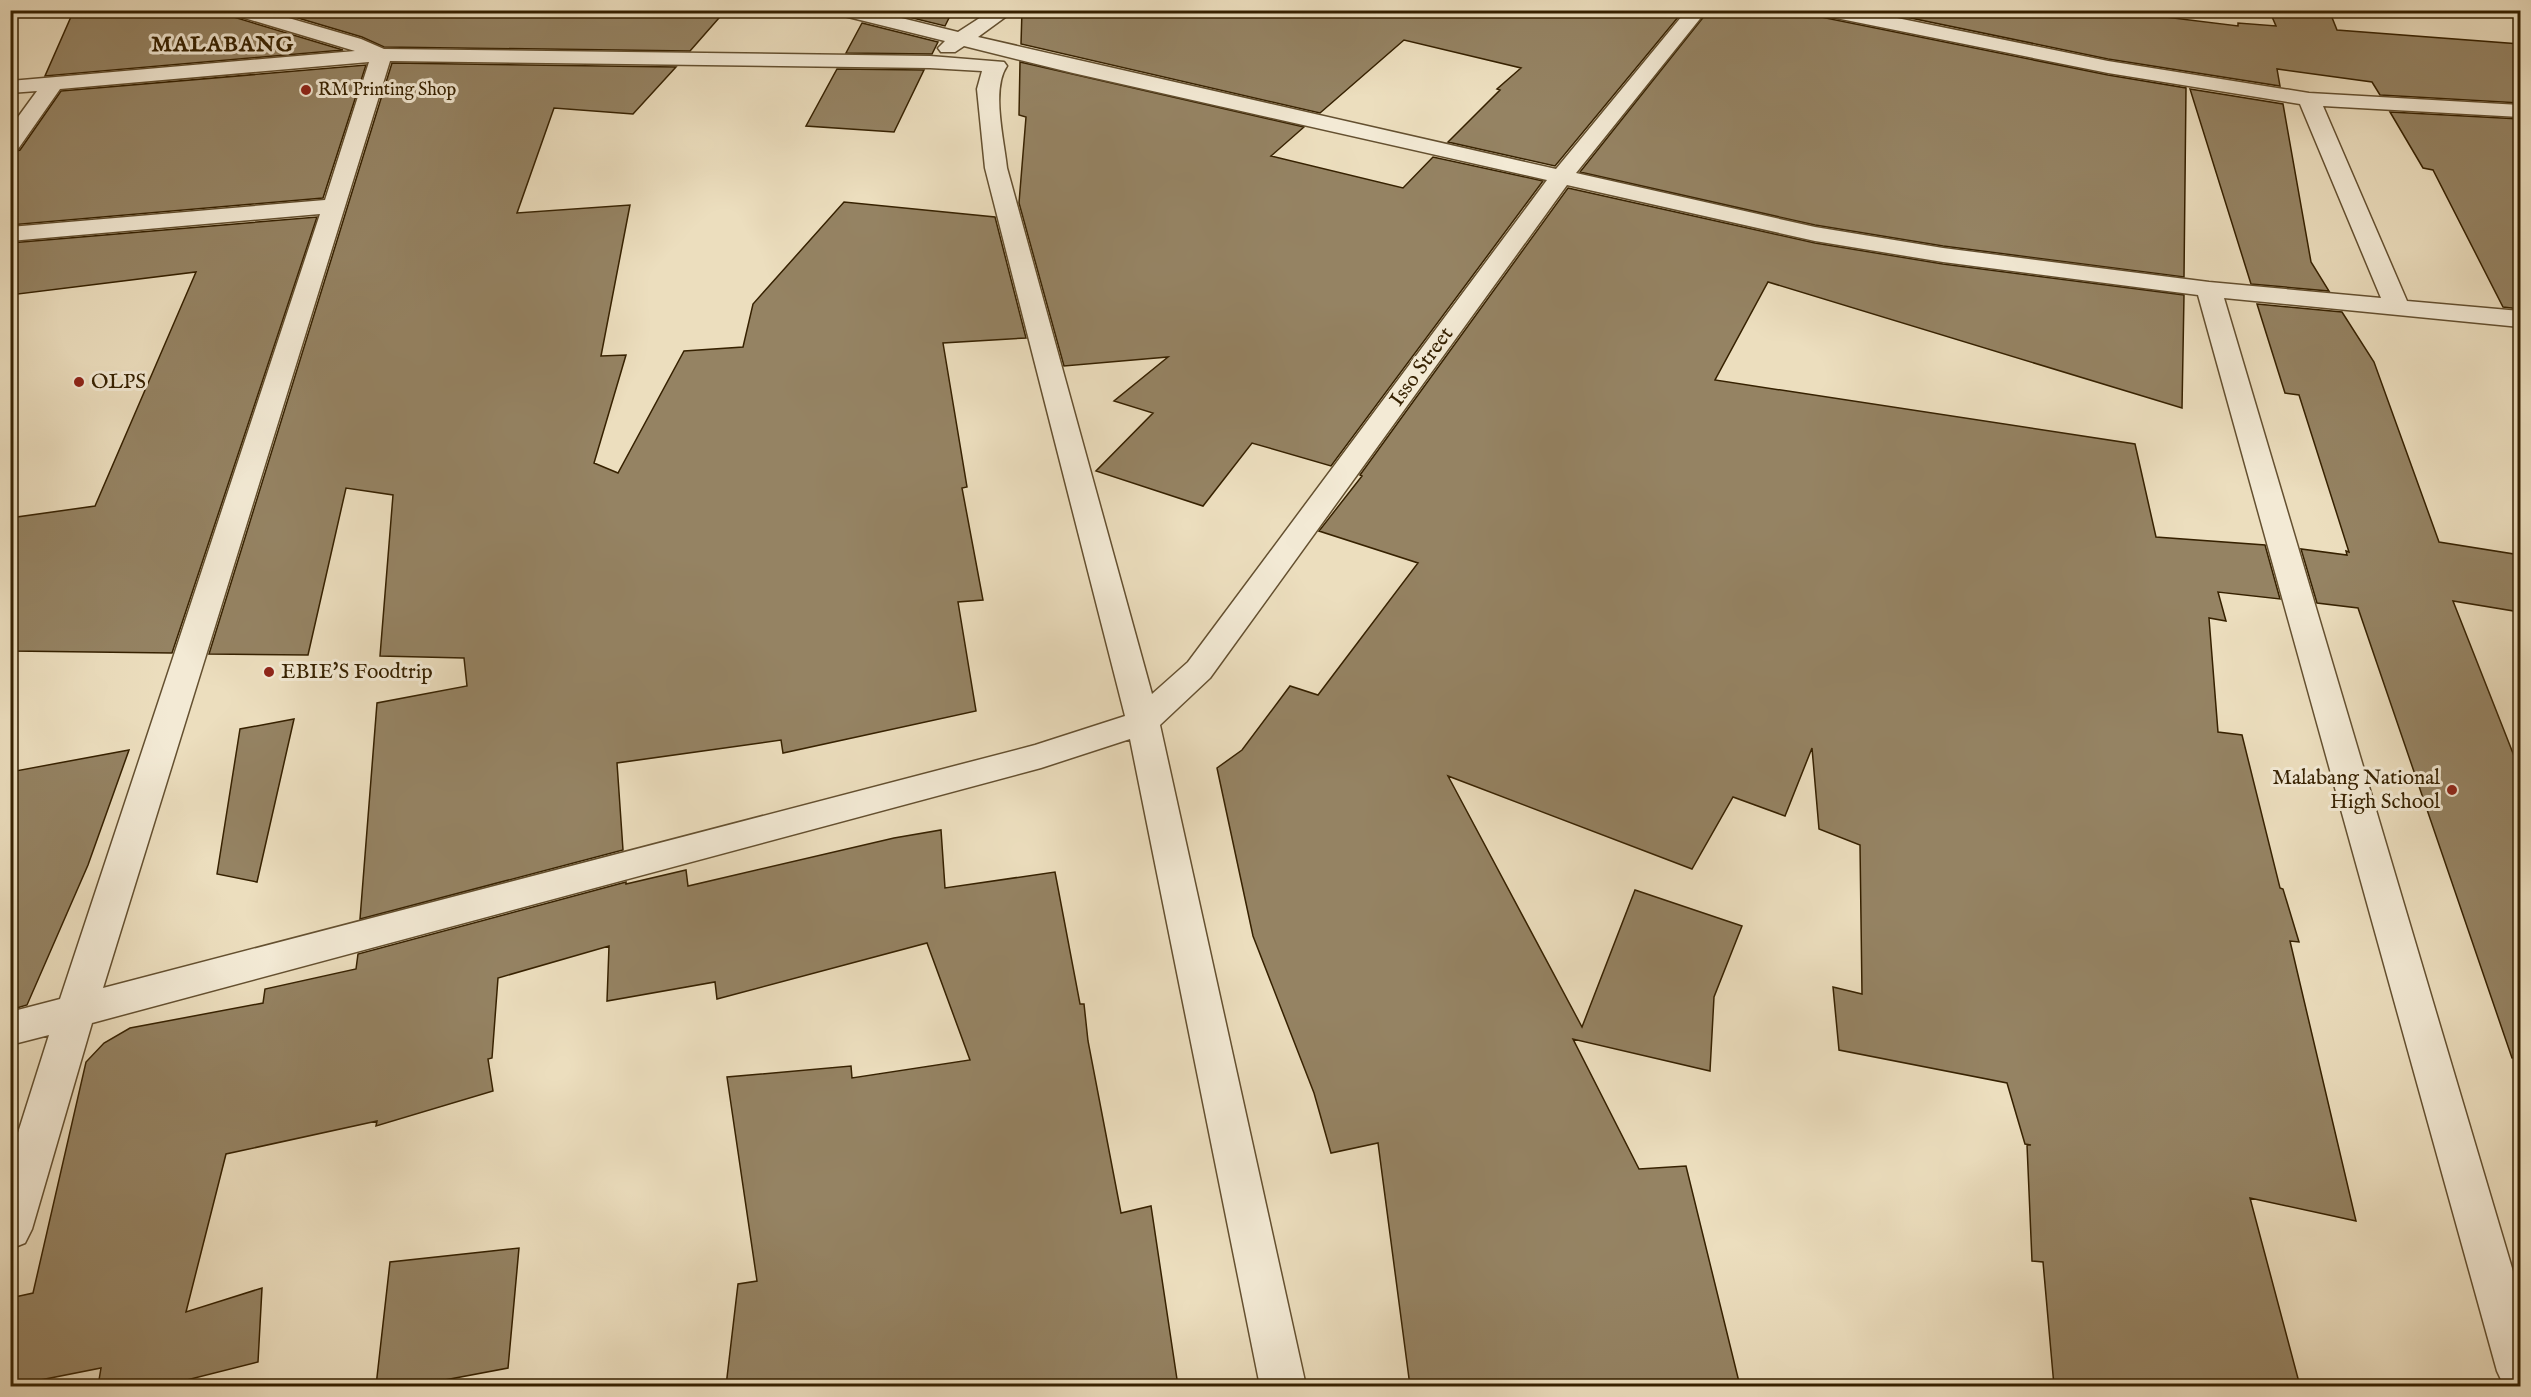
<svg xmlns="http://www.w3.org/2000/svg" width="2531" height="1397" viewBox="0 0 2531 1397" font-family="'IM FELL English',serif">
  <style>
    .building { fill: #958363; stroke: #362100; stroke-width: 1.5 }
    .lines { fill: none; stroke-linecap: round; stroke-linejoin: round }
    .minor-casing { stroke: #645030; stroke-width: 3 }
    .minor { fill: #f3ead5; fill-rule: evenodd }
    .poi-dot { fill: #8f2418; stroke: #f3ead5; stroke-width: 2 }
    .labels { text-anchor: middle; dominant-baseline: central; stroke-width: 6; stroke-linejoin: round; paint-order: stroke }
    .far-poi-label { font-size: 18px; fill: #362100; stroke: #f3ead5; text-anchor: start }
    .street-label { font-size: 21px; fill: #362100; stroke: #f3ead5 }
    .poi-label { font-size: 21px; fill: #362100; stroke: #f3ead5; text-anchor: start }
    .far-district-label { font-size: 22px; font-weight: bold; letter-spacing: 1.5px; fill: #362100; stroke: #f3ead5 }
  </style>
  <rect width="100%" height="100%" fill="#ecdebe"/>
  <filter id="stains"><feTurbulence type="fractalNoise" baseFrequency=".00333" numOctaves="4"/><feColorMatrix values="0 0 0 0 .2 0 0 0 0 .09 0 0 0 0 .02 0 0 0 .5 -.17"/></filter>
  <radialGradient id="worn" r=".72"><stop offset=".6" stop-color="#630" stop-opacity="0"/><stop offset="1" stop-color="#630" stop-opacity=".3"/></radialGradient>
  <!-- building -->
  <path class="building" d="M74 10H227L230 16 343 50 45 76Z
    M271 10H726L690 51 384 47 362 37Z
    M880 10H953L945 26Z
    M1022 10H1684L1555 166 1448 142 1500 90 1497 89 1521 68 1404 40 1320 113 1021 44Z
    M1709 10H1815L1818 16 1826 18 2108 75 2186 88 2184 277 1943 246 1815 225 1580 172Z
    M1872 10H2108L2238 26V23L2276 26 2269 10H2329L2337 30 2520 44V103L2380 95 2372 82 2277 69 2280 86 2108 59Z
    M862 23 938 42 932 54 846 53Z
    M1020 62 1304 127 1271 156 1403 188 1433 157 1543 181 1331 466 1252 443 1203 506 1096 471 1153 413 1114 401 1168 357 1064 366 1019 203 1026 117 1019 115Z
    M392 63 676 67 633 114 554 108 517 213 630 205 601 356 626 355 594 463 618 473 684 351 743 347 753 304 844 202 995 217 1026 338 943 343 967 487 962 488 983 600 958 602 976 711 783 753 781 740 617 763 623 850 360 919 377 703 467 686 464 658 380 656 393 495 346 488 308 655 209 654Z
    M366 65 323 198 10 225V153L20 150 61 91Z
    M837 69 924 70 894 132 806 126Z
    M2190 89 2283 104 2311 262 2329 291 2251 284Z
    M2390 112 2520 119V309L2503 307 2433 170 2423 168Z
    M1568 188 1815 243 1943 264 2184 295 2182 408 1768 282 1715 380 2135 444 2156 537 2265 545 2280 599 2218 592 2226 621 2209 618 2218 732 2242 735 2280 888 2283 889 2299 942 2290 941 2356 1221 2250 1198 2300 1386H2054L2043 1262 2032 1261 2027 1145H2031L2025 1144 2007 1083 1839 1050 1833 987 1862 994 1860 845 1819 829 1812 748 1785 816 1733 797 1692 869 1448 776 1582 1027 1635 890 1742 926 1714 997 1710 1071 1573 1039 1639 1169 1686 1166 1740 1386H1410L1378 1143 1331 1153 1314 1093 1253 936 1217 768 1242 750 1290 686 1318 695 1418 563 1319 531 1362 476 1360 475Z
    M317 217 172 653 11 651 10 518 95 506 196 272 10 295V243Z
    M2257 304 2342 312 2374 362 2439 542 2520 555V612L2453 601 2520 771V1057L2512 1058 2358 608 2317 603 2301 549 2347 555 2346 551 2349 552 2299 395 2285 393Z
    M294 719 257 882 217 874 240 729Z
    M129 750 88 865 27 1005 10 1010V772Z
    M941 830 945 888 1055 872 1080 1004H1084L1088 1041 1121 1213 1151 1206 1178 1386H726L738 1284 757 1281 727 1077 851 1066 852 1078 970 1060 927 943 717 999 715 982 607 1001 609 946 498 978 492 1058 488 1059 493 1091 376 1126 377 1121 226 1154 186 1312 262 1288 258 1362 163 1386H98L101 1368 10 1386V1298L33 1293 86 1062 104 1043 130 1028 263 1003 265 989 356 969 358 954 626 882V884L686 870 688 886 894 838Z
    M519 1248 508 1368 413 1386H376L390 1262Z"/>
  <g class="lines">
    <!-- minor casing -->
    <g class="minor-casing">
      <path id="minor" d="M229 10H261L361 39 384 49 930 56 1004 62 1007 66C991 89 1004 139 1007 168L1152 694 1188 662 1547 180 1073 73 964 46 955 52H941L938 48 945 41 836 14 834 10H869L958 32 992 10H1015L978 37 1556 169 1687 10H1707L1576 173 1815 227 1943 248 2209 282 2381 298 2300 104 2108 73 1826 16 1819 14 1817 10H1858L2108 61 2309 93 2520 105V117L2323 106 2407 301 2520 311V327L2224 298 2520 1295V1386H2504L2497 1371 2198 295 1943 262 1815 241 1567 185 1210 678 1160 725 1306 1386H1260L1130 739 1041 768 92 1023 32 1229 25 1243 10 1249V1158L49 1035 10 1045V1012L60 999 320 214 10 241V227L325 200 369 62 60 89 18 149 10 151V128L37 91 10 93V81L355 51 231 14ZM390 61 930 68 982 71 977 89 985 168 1125 716 1035 745 103 988Z"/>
    </g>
    <!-- minor -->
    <use href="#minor" class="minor"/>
  </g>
  <!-- markers -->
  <g class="poi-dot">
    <circle cx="306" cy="90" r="6"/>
    <circle cx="79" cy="382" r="6"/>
    <circle cx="269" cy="672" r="6"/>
    <circle cx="2452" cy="790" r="6"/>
  </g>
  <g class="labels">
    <!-- far-poi labels -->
    <g class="far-poi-label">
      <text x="318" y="90">RM Printing Shop</text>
    </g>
    <!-- street labels -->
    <g class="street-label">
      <text transform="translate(1422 367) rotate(-54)">Isso Street</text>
    </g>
    <!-- poi labels -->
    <g class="poi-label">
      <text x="91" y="382">OLPS</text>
      <text x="281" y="672">EBIE'S Foodtrip</text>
      <text x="2440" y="778" text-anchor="end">Malabang National<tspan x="2440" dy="24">High School</tspan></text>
    </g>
    <!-- far-district labels -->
    <g class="far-district-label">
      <text x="223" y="45">MALABANG</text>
    </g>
  </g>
  <!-- margin -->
  <rect width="2531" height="1397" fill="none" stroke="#ecdebe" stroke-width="36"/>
  <rect x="12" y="12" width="2507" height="1373" fill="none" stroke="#362100" stroke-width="3"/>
  <rect x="18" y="18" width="2495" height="1361" fill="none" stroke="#362100" stroke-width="1.5"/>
  <rect width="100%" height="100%" filter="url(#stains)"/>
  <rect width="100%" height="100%" fill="url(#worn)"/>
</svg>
